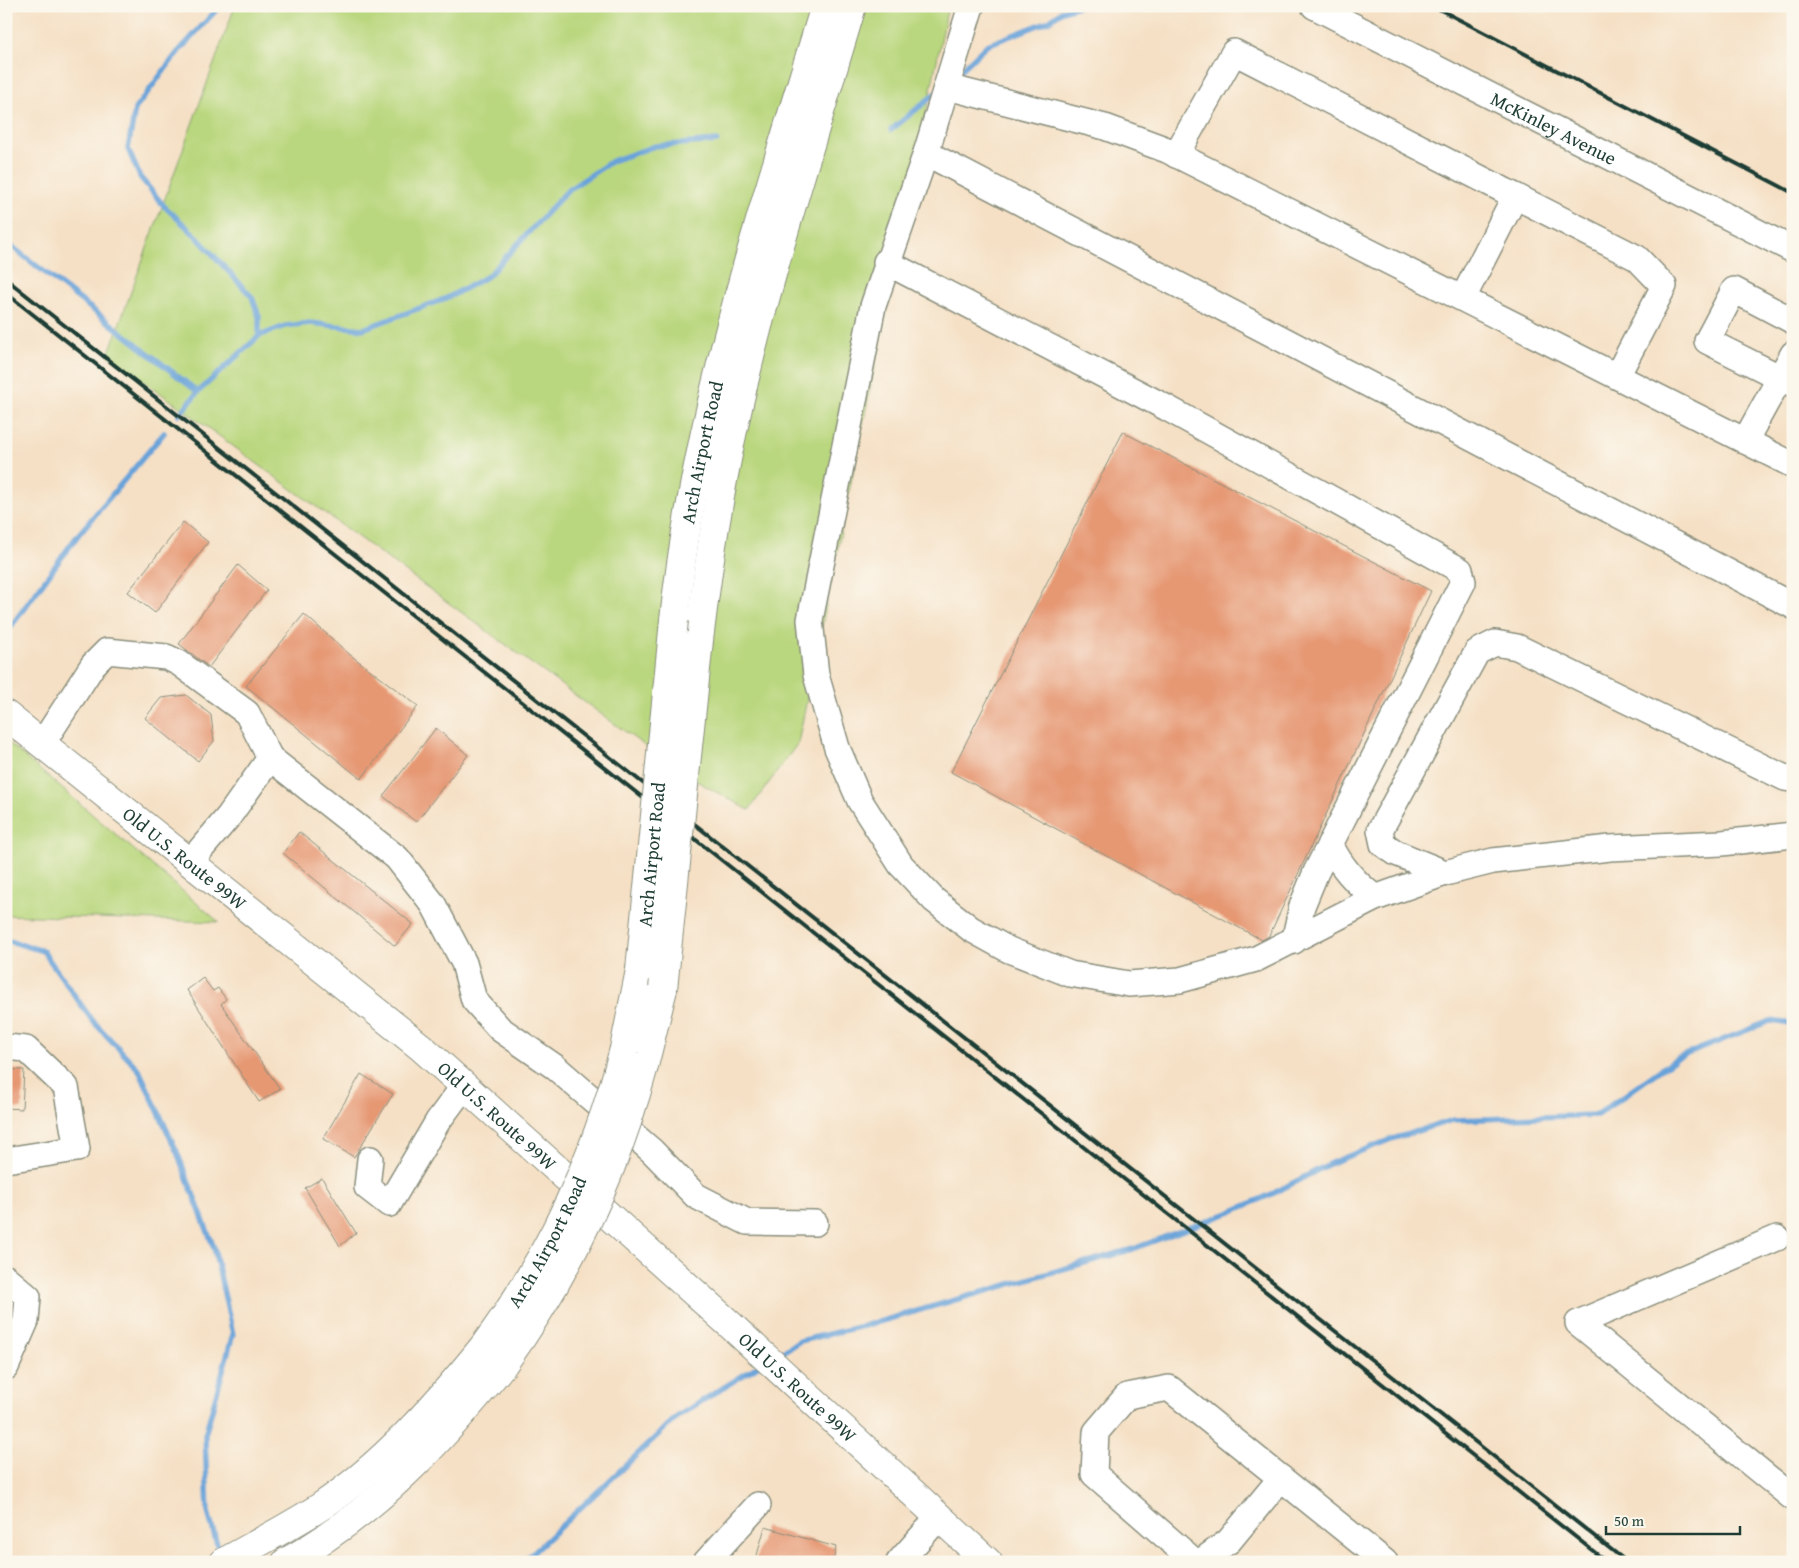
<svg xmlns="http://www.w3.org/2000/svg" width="1799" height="1568" viewBox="0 0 1799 1568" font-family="'Gentium Book Plus',serif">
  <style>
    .green { fill: #b9d77e; stroke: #6c8a59 }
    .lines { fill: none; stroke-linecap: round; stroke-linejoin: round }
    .stream { stroke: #69a3d9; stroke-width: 5.5 }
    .building { fill: #e69873 }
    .minor-casing { stroke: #8a8e7c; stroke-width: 28 }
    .major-casing { stroke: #8a8e7c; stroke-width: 30 }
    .minor { stroke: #fff; stroke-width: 25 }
    .major { stroke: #fff; stroke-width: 28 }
    .rail { stroke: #1f3d34; stroke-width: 4 }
    .major-bridge-casing { stroke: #8a8e7c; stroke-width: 30; stroke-linecap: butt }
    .major-bridge { stroke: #fff; stroke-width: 28 }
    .labels { text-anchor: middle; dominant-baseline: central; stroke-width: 4; stroke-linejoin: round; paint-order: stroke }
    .street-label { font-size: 19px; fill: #1f3d34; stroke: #fbf7ec }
  </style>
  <rect width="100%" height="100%" fill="#fbf7ec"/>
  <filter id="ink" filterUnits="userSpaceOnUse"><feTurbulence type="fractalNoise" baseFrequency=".02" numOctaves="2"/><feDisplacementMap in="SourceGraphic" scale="10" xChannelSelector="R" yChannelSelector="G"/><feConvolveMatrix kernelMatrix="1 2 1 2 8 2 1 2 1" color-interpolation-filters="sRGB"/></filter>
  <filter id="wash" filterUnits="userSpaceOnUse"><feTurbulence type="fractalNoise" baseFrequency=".0096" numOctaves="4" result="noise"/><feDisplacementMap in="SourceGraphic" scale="20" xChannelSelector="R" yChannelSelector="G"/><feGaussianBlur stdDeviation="1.12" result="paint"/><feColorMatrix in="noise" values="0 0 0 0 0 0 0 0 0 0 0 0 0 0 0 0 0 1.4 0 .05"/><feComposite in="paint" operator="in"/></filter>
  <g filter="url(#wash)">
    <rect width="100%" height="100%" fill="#f5e0c5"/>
    <!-- green -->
    <path class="green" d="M235 6H948L798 743 749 810 682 773 108 355Z
      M6 741 219 922 6 915Z"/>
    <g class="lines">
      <!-- stream -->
      <path class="stream" d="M220 6 178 52 135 109 128 149 140 177 164 206 194 234 252 297 259 317V336
        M960 71 987 45 1049 21 1062 11 1079 6
        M891 130 935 94
        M6 242 198 392
        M179 415 198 392 259 336 285 326 310 323 363 329 447 298 488 276 568 190 612 161 655 146 717 141
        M6 633 78 535 164 433
        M6 940 43 951 92 1020 139 1070 177 1152 214 1248 233 1334 205 1435 208 1512 220 1555
        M776 1356 800 1341 875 1323 1133 1249 1231 1212 1274 1193 1331 1163 1389 1140 1453 1120 1597 1115 1677 1058 1770 1021 1793 1024
        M523 1562 678 1416 761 1364"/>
    </g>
    <g id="blocks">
      <!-- building -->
      <path class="building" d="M1123 432 1431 591 1269 936 1262 940 951 772Z
        M183 522 208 542 155 613 128 592Z
        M238 565 267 590 209 667 179 644Z
        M304 614 349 654 418 706 361 779 246 686Z
        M186 695 211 715 214 741 198 761 145 718 161 698Z
        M436 728 468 755 416 822 383 796Z
        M299 832 413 924 395 946 283 853Z
        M203 978 213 991 218 988 226 999 221 1004 280 1089 259 1102 187 990Z
        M6 1069 24 1070 22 1109 6 1108Z
        M361 1074 393 1094 354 1157 323 1139Z
        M322 1178 356 1233 340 1246 305 1188Z
        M765 1527 836 1547 833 1562H755Z"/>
    </g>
  </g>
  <g filter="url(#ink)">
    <use href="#blocks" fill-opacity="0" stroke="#8a8e7c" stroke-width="1"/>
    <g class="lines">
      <!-- minor casing -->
      <g class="minor-casing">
        <g id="minor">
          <path d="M971 6 926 153 873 306 810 620 816 675 837 748 860 801 901 865 934 900 971 929 1009 950 1070 974 1129 984 1180 980 1256 959 1375 898 1445 873 1493 861 1610 848 1722 843 1793 835"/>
          <path id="s1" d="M1314 6 1793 250"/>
          <path d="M947 87 1105 127 1167 150 1793 465"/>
          <path d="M926 153 1793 606"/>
          <path d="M1176 155 1234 52 1515 196"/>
          <path d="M886 262 1167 408 1460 570 1463 582 1316 872 1302 906 1294 941"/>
          <path d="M1463 298 1515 196 1637 258 1664 286 1617 376"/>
          <path d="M1793 321 1734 290 1707 341 1793 384"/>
          <path d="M1745 441 1793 354"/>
          <path d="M42 744 93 665 107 651 166 657 179 663 247 713 270 758 397 858 433 904 464 963 474 1000 500 1029 555 1067 652 1151 696 1196 747 1222 815 1223"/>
          <path d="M1330 844C1341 867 1355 882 1375 898"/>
          <path d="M190 862 229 816 270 758"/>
          <path d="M1445 873 1396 853 1383 844 1380 830 1477 652 1495 643 1517 647 1785 778 1793 779"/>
          <path d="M6 1047 26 1049 66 1087 77 1149 6 1160"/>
          <path d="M370 1159 367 1187 389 1204 438 1121 464 1086"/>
          <path d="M1777 1238 1578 1323 1793 1498"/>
          <path d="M6 1278 28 1297 26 1321 6 1367"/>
          <path d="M706 1562 758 1505"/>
          <path d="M899 1562 939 1517"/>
          <path d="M1195 1562 1094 1474 1096 1432 1127 1396 1169 1388 1385 1562"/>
          <path d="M1200 1562 1229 1541 1281 1478"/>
        </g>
      </g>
      <!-- major casing -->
      <g class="major-casing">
        <g id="major">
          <path id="s2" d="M674 620C696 410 764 208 825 6"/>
          <path d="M699 640C708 566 719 493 735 421 766 280 811 144 852 6"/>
          <path id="s3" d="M6 715 422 1048 726 1321 988 1562"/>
          <path d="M624 1049 640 970"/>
          <path d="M644 1066 663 989"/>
          <path d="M224 1562C256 1544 289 1527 320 1507 383 1465 437 1404 484 1346"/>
          <path d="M286 1562C374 1514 443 1440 504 1363"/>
        </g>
      </g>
      <!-- minor -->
      <use href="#minor" class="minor"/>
      <!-- major -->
      <use href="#major" class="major"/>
      <!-- rail -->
      <path class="rail" d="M1433 6 1793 193
        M6 279 1627 1562
        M6 293 1607 1562"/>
      <!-- major-bridge casing -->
      <g class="major-bridge-casing">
        <g id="major-bridge">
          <path id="s4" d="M640 970 674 620"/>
          <path d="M663 989 699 640"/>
          <path id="s5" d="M484 1346C550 1257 596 1156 624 1049"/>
          <path d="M504 1363C569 1273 615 1173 644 1066"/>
        </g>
      </g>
      <!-- major-bridge -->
      <use href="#major-bridge" class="major-bridge"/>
    </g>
  </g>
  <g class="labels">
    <!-- street labels -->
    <g class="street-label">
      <text stroke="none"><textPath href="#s1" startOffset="269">McKinley Avenue</textPath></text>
      <text stroke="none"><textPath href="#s2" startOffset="170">Arch Airport Road</textPath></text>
      <text stroke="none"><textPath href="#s4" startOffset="116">Arch Airport Road</textPath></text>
      <text stroke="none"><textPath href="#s3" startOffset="229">Old U.S. Route 99W</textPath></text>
      <text stroke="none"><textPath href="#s3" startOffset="634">Old U.S. Route 99W</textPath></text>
      <text stroke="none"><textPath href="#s5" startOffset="122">Arch Airport Road</textPath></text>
      <text stroke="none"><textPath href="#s3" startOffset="1039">Old U.S. Route 99W</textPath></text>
    </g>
  </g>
  <!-- margin -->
  <rect width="1799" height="1568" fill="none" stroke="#fbf7ec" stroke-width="25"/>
  <!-- scale -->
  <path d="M1606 1526v8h134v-8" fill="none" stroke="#1f3d34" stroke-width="2.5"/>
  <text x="1614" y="1526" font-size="15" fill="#1f3d34" stroke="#fbf7ec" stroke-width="4" paint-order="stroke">50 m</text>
</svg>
